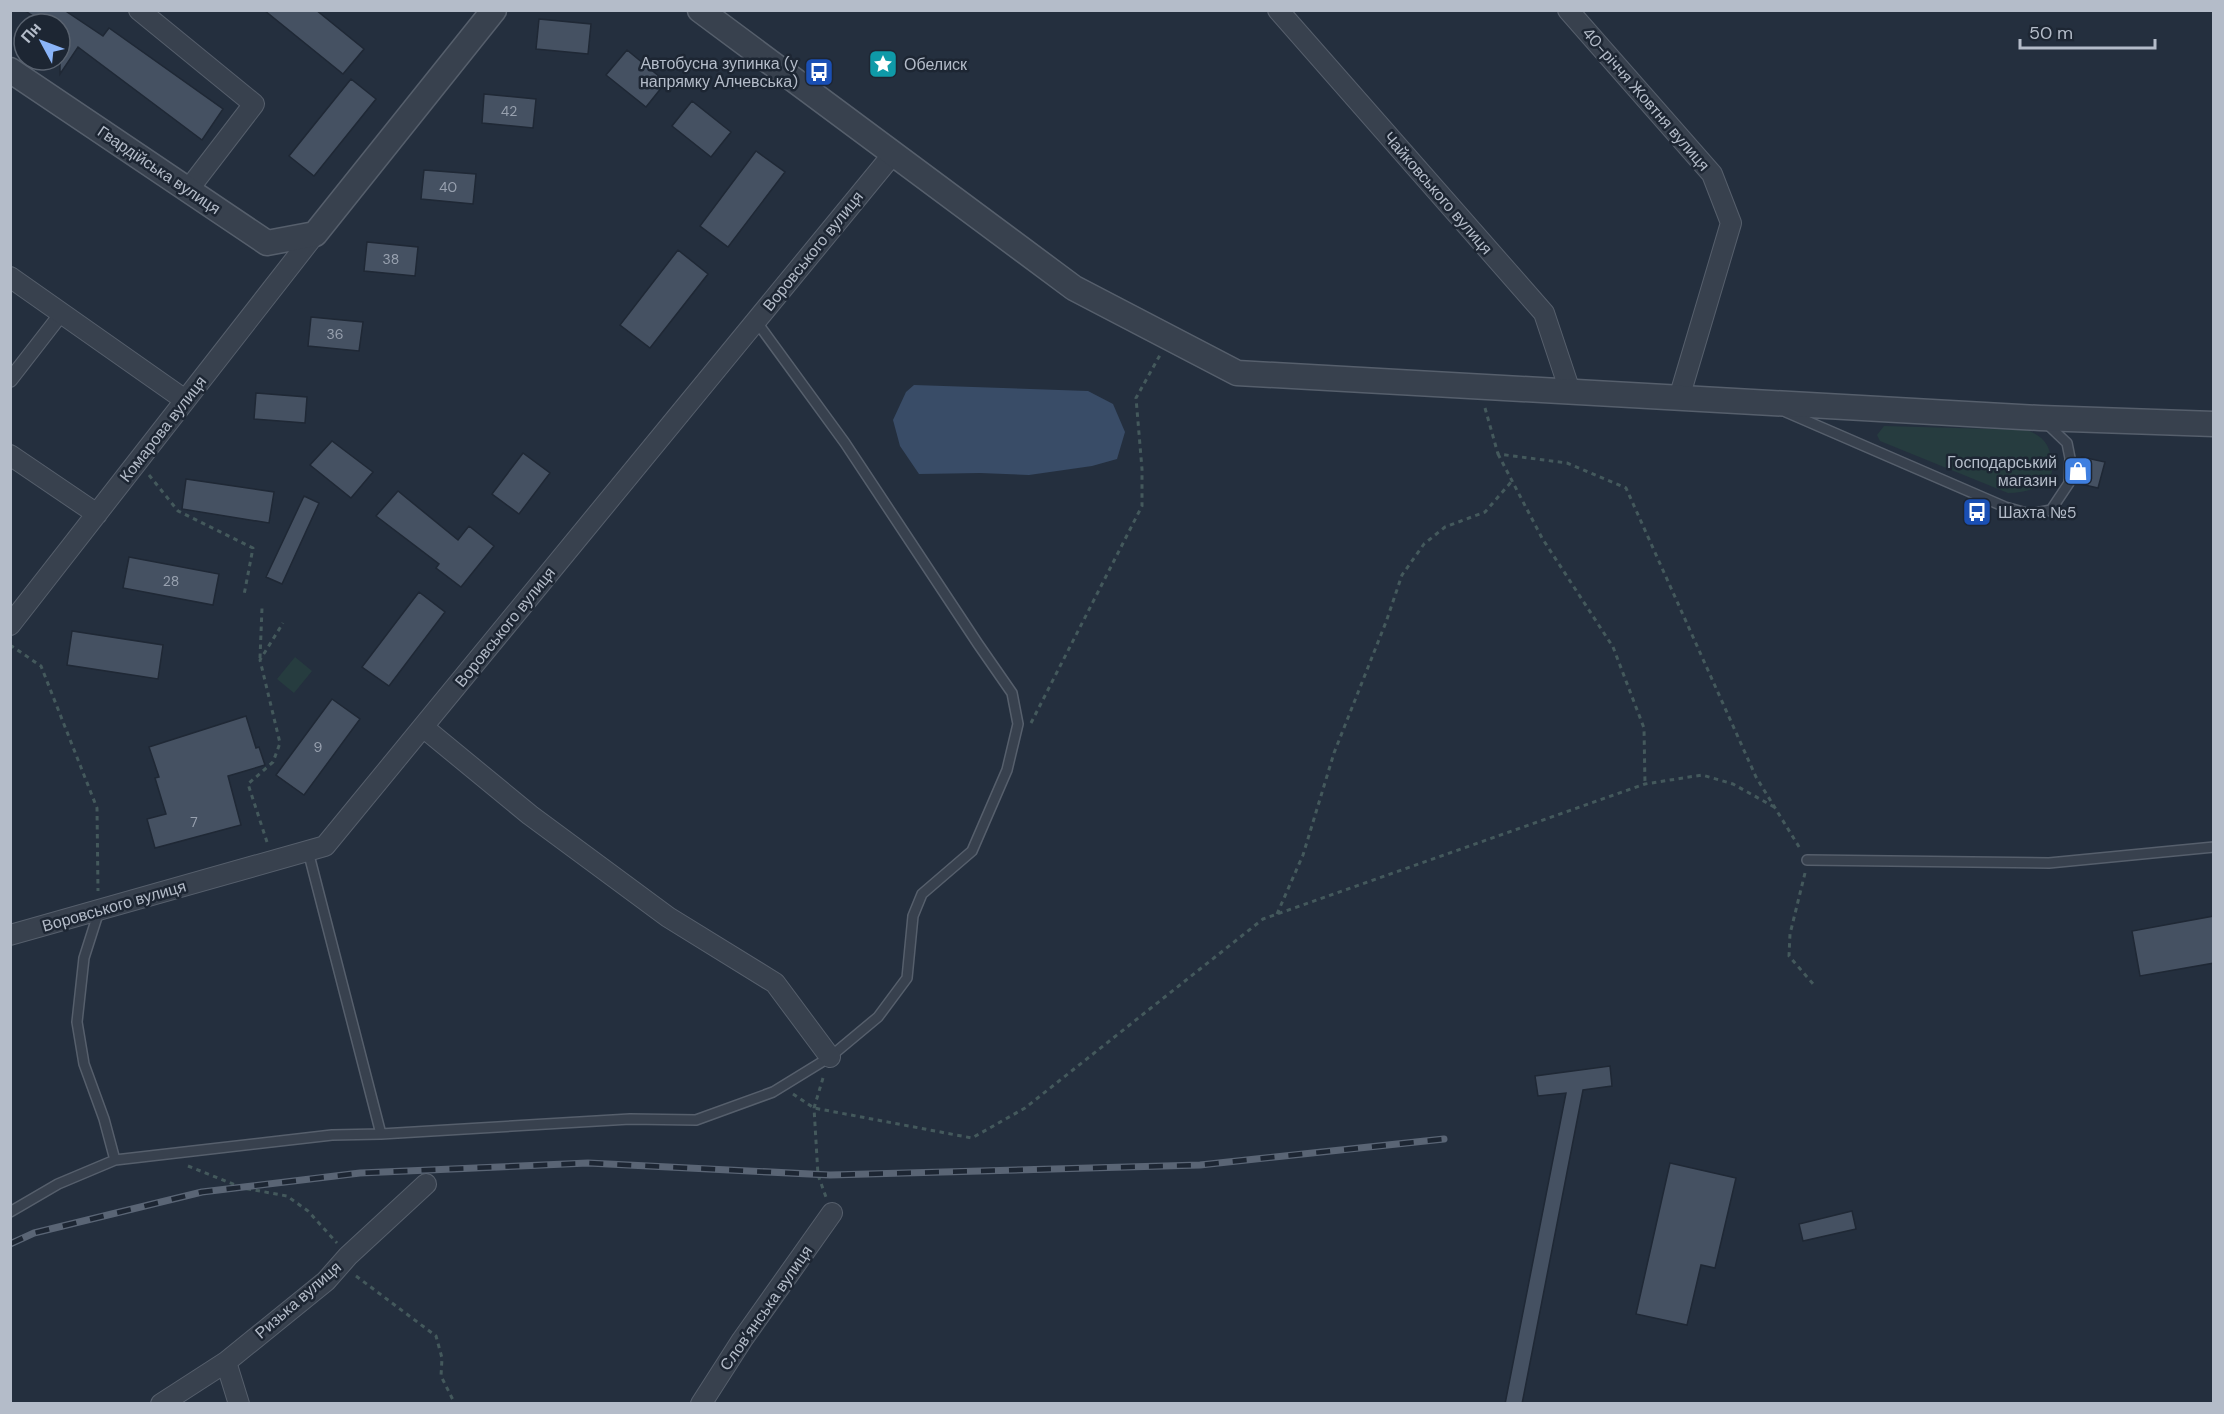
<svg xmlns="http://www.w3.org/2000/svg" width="2224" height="1414" viewBox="0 0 2224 1414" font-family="'DM Sans',sans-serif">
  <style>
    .green { fill: #263c3f }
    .water { fill: #394c67 }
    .building { fill: #455162; stroke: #1f2835; stroke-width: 1.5 }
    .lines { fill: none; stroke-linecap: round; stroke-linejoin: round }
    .service-casing { stroke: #565f6c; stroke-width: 12 }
    .pedestrian-casing { stroke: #565f6c; stroke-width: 16 }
    .minor-casing { stroke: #565f6c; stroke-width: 22 }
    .tertiary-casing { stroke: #565f6c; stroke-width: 27 }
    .path { stroke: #44595c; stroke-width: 3; stroke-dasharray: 4.5 4.5; stroke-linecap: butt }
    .service { stroke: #38414e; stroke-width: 9 }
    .pedestrian { stroke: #38414e; stroke-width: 14 }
    .minor { stroke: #38414e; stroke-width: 20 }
    .tertiary { stroke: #38414e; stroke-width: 24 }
    .rail-casing { stroke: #5a6575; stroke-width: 7 }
    .rail { stroke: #1d2633; stroke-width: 4.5; stroke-dasharray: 14; stroke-linecap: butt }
    .labels { text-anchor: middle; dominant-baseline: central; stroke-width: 5; stroke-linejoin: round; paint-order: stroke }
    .number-label { font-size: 14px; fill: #98a1af }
    .poi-label { font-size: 16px; fill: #b4bcc9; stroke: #1d2633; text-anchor: end }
    .street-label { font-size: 16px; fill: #b4bcc9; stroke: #1d2633 }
  </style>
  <rect width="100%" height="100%" fill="#242f3e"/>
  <!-- green -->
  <path class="green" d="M1884 426 2028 430C2033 433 2040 436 2044 441 2048 445 2050 452 2051 458 2060 485 2028 493 2008 493L1880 441 1877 435Z
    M295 657 312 671 294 693 277 679Z"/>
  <!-- water -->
  <path class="water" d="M914 385 1088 391 1113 404 1125 432 1117 459 1092 466 1029 475 980 473 919 474 900 446 893 420 906 392Z"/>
  <!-- building -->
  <path class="building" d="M24 10H64L103 36 109 28 223 109 202 140 78 47 60 74V24H45Z
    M264 10H316L364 49 343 74Z
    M539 19 591 24 588 54 536 49Z
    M627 50 666 82 646 107 606 75Z
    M351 79 376 99 314 176 289 156Z
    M484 94 536 99 533 128 482 123Z
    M692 101 731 132 711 157 672 126Z
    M756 151 785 172 728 247 700 226Z
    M424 170 476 174 473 204 421 199Z
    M367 242 418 247 415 276 364 271Z
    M678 250 708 274 650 348 620 325Z
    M311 317 363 322 359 351 308 346Z
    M256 393 307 397 305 423 254 419Z
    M332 441 373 472 351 498 310 465Z
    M523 453 550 473 519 514 492 494Z
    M2082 457 2105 462 2098 488 2076 483Z
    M186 479 274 492 269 523 182 509Z
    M398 491 458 540 469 526 494 546 461 587 436 568 439 564 376 516Z
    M304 496 319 503 282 584 266 577Z
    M129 557 219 574 213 605 123 588Z
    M419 592 445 612 389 686 362 667Z
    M72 631 163 645 158 679 67 665Z
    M332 699 360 719 304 795 276 775Z
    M246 716 256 748 259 747 265 765 228 776 241 825 155 848 147 819 166 814 155 778 159 777 149 747Z
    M2214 916V963L2140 976 2132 931Z
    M1610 1066 1612 1086 1583 1090 1522 1404H1505L1566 1093 1538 1096 1535 1076Z
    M1670 1163 1736 1178 1715 1268 1701 1265 1687 1325 1636 1314Z
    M1852 1211 1856 1229 1803 1241 1799 1224Z"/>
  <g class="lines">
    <!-- service casing -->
    <g class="service-casing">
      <path id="service" d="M1786 412 2005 507 2030 514 2051 510 2069 483 2070 458 2067 443 2046 423
        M308 851 381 1134 630 1119 696 1120 773 1092 830 1057 878 1017 907 978 913 916 922 894 972 851 1007 770 1018 724 1012 693 978 644 845 443 756 321
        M1807 860 2049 863 2214 847
        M115 1160 332 1135 381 1134
        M10 1212 58 1184 115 1160 104 1119 84 1064 77 1022 84 958 99 911"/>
    </g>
    <!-- pedestrian casing -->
    <g class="pedestrian-casing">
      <path id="pedestrian" d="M10 380 62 313"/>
    </g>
    <!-- minor casing -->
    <g class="minor-casing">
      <path id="minor" d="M139 10 254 104 188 190
        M1278 10 1544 313 1570 391
        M1568 10 1712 174 1731 223 1679 398
        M10 277 185 400
        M10 455 97 514
        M10 625 315 234
        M423 727 530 815 668 917 775 983 830 1057
        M10 935 325 846 893 154
        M226 1362 239 1404
        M161 1404 226 1362 326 1281 348 1256 426 1184
        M701 1404 742 1340 832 1213"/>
    </g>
    <!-- tertiary casing -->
    <g class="tertiary-casing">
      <path id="tertiary" d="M700 10 1074 288 1237 373 2040 418 2214 424
        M10 70 267 243 315 234 494 10"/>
    </g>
    <!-- path -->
    <path class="path" d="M1485 408 1498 454 1567 463 1626 488 1756 777 1801 850
      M1498 454 1542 538 1613 647 1644 728 1645 784
      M149 475 178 511 253 548 244 595
      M10 645 41 666 97 808 98 891
      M260 658 262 608
      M1031 723 1142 506V469L1136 398 1160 355
      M267 842 248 784 273 762 280 743 260 660 283 623
      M1805 873 1790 934 1789 956 1814 985
      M1277 914 1303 855 1334 753 1386 622 1402 575 1424 544 1445 527 1485 512 1512 481
      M823 1078 814 1108 818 1175 826 1197
      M793 1094 814 1108 972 1138 1025 1108 1263 919 1645 784 1702 775 1733 784 1776 808
      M188 1166 243 1188 287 1196 308 1211 337 1243
      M356 1276 436 1336 442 1358 441 1376 455 1404
      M569 1404H574"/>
    <!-- service -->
    <use href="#service" class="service"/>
    <!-- pedestrian -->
    <use href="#pedestrian" class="pedestrian"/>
    <!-- minor -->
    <use href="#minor" class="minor"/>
    <!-- tertiary -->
    <use href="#tertiary" class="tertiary"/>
    <!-- rail casing -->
    <g class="rail-casing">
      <path id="rail" d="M10 1244 34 1233 202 1192 360 1173 588 1163 830 1175 1200 1165 1444 1139"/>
    </g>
    <!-- rail -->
    <use href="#rail" class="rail"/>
  </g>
  <!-- icons -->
  <defs>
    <g id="sight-square" transform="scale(1.5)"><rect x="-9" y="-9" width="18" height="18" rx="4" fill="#0f9aa8" stroke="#1d2633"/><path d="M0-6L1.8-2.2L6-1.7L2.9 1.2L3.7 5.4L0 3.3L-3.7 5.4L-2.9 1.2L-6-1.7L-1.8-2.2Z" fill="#fff"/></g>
    <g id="bus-square" transform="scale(1.5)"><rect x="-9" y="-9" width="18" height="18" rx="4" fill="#1a4fb4" stroke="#1d2633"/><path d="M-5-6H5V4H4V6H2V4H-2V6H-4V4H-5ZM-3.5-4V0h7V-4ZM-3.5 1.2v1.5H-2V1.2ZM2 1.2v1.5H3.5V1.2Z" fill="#fff"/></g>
    <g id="shop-square" transform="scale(1.5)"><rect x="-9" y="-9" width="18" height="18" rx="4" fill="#3f7fe0" stroke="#1d2633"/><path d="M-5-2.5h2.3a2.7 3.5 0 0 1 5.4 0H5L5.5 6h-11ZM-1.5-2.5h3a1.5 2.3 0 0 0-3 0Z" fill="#fff"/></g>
  </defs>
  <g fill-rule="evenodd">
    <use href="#sight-square" x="883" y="64"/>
    <use href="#bus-square" x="819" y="72"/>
    <use href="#shop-square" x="2078" y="471"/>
    <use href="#bus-square" x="1977" y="512"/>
  </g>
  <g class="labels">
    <!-- number labels -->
    <g class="number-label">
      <text x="509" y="111">42</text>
      <text x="448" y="187">40</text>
      <text x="391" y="259">38</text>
      <text x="335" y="334">36</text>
      <text x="171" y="581">28</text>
      <text x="318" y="747">9</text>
      <text x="194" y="822">7</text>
    </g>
    <!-- poi labels -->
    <g class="poi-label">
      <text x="798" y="63">Автобусна зупинка (у<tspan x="798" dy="18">напрямку Алчевська)</tspan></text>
      <text x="904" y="64" text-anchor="start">Обелиск</text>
      <text x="2057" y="462">Господарський<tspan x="2057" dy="18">магазин</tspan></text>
      <text x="1998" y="512" text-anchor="start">Шахта №5</text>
    </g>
    <!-- street labels -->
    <g class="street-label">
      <text transform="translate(1646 99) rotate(49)">40-річчя Жовтня вулиця</text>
      <text transform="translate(159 170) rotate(34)">Гвардійська вулиця</text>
      <text transform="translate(1438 193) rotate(49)">Чайковського вулиця</text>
      <text transform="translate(813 251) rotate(-51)">Воровського вулиця</text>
      <text transform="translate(163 429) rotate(-52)">Комарова вулиця</text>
      <text transform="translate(505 627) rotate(-51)">Воровського вулиця</text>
      <text transform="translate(114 906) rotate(-16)">Воровського вулиця</text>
      <text transform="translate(298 1300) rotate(-41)">Ризька вулиця</text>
      <text transform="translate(766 1308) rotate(-55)">Слов’янська вулиця</text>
    </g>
  </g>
  <!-- border -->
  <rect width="2224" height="1414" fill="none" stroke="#b4bcc9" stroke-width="24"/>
  <!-- north arrow -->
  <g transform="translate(42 42) rotate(311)"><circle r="28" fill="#1d2633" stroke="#59626f" stroke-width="1.5"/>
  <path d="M0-4.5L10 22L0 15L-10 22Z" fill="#8ab4f8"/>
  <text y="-9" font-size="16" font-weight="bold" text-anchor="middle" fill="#b4bcc9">Пн</text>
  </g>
  <!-- scale -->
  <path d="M2020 39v9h135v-9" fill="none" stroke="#b4bcc9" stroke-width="3"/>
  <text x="2029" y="39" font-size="18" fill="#b4bcc9" stroke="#1d2633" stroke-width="4.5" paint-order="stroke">50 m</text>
</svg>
